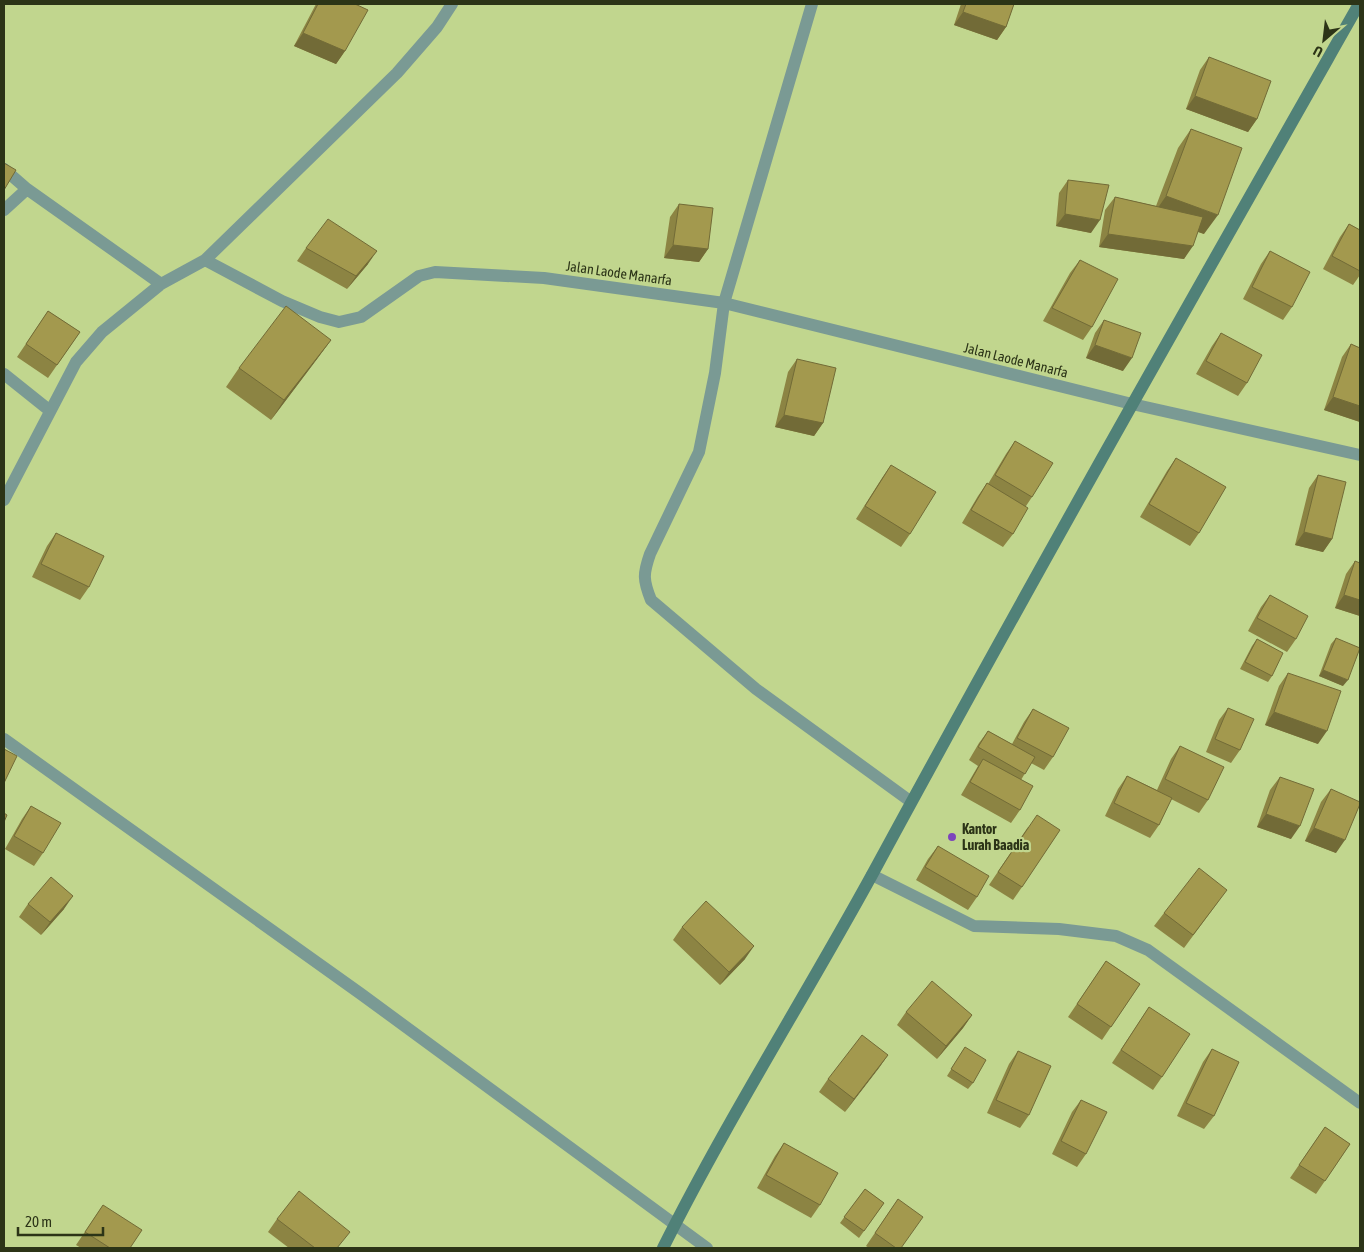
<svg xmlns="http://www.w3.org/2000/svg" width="1364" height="1252" viewBox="0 0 1364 1252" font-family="'Asap Condensed',sans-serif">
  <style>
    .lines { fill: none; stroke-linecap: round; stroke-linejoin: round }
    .minor { stroke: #7a9a94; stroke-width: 12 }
    .tertiary { stroke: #7a9a94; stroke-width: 12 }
    .secondary { stroke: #508178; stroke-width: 12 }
    .wall { fill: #8c8443 }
    .shaded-wall { fill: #726b37 }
    .building { fill: #a3994e; stroke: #726b37 }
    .poi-dot { fill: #7d45bc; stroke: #c1d68e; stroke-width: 2 }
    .labels { text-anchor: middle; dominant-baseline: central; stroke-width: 4.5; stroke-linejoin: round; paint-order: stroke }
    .street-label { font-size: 14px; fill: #2c3417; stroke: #c1d68e }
    .poi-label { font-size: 14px; font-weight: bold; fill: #2c3417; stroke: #c1d68e; text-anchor: start }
  </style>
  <rect width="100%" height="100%" fill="#c1d68e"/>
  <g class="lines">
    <!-- minor -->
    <path class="minor" d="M812 4 724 303 715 373 699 452 650 554C643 574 643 580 651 600L756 689 910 801
      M4 169 27 189
      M4 210 27 189 161 284
      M205 260 397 73 437 27 452 4
      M4 374 49 410
      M4 500 76 362 102 332 161 284 205 260 282 301 320 317 339 322 361 317 419 276 435 272 544 278 724 303 1132 404
      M872 875 974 926 1059 929 1116 936 1148 950 1360 1103"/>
    <!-- tertiary -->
    <path class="tertiary" d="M1132 404 1360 455
      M4 739 361 994 707 1248"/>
    <!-- secondary -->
    <path class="secondary" d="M663 1248C727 1120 804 999 873 873 1031 581 1195 293 1359 4"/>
  </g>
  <!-- wall -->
  <path class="wall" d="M316 4H355L345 51 336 64 294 46Z
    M961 4H1014L1006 27 997 40 954 25Z
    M1209 57 1257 119 1248 132 1186 109 1200 70Z
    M1191 129 1204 234 1198 232 1184 259 1099 247 1105 210 1115 197 1156 206 1178 148Z
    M1068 180 1091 233 1056 226 1059 193Z
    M679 204 708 249 699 262 664 258 670 217Z
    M1349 224 1360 230V275L1353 285 1323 269 1340 237Z
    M306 248 368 264 347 289 297 261Z
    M1270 251 1292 307 1283 320 1243 299 1261 264Z
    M1080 260 1092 327 1083 340 1043 321 1070 273Z
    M48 311 80 332 48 378 17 357Z
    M1104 320 1123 371 1086 358 1095 333Z
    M1221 333 1247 383 1238 396 1196 374 1212 346Z
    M331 340 317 359 271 420 226 387 239 368Z
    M1351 344 1360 348V422L1324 410 1342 357Z
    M797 359 823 423 814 436 775 427 788 372Z
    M1015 441 1032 497 1026 506 1013 534 1003 547 962 523 978 496 987 483 988 484 1006 454Z
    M1176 458 1199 533 1190 546 1140 517 1167 471Z
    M891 465 910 534 901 547 856 519 882 478Z
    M1318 475 1332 539 1323 552 1295 545 1309 488Z
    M56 533 89 587 80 600 32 577 47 546Z
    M1355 561 1360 616 1335 608 1346 574Z
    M1270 595 1296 639 1287 652 1248 631 1261 607Z
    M1336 638 1343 686 1319 676 1331 644Z
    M1257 639 1272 676 1268 682 1240 669 1252 646Z
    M1288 673 1318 744 1265 725 1279 686Z
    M1228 708 1240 750 1231 763 1206 752 1219 720Z
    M1033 709 1053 757 1044 770 1031 763 1021 780 1020 810 1011 823 961 795 978 766 969 760 979 743 988 731 1012 744 1024 722Z
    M1180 746 1208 800 1199 813 1171 799 1159 825 1150 838 1105 816 1118 789 1127 776 1157 790 1171 759Z
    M1280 777 1291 839 1257 827 1270 790Z
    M1331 789 1336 853 1305 841 1321 802Z
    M31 806 43 853 34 866 5 849 22 819Z
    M1028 827 1022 887 1013 900 989 885Z
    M938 846 977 897 968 910 916 880 928 859Z
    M1218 902 1184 948 1154 926 1164 913Z
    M28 904 64 909 41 935 19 917Z
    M682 927 745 959 720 985 673 940Z
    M1106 961 1140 984 1102 1040 1068 1017Z
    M1149 1007 1162 1077 1153 1090 1112 1063Z
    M906 1012 972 1015 963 1028 937 1059 897 1025Z
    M965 1047 973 1083 968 1089 947 1076Z
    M1212 1049 1214 1116 1204 1129 1177 1116 1203 1062Z
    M1018 1051 1029 1115 1020 1128 987 1113 1009 1064Z
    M888 1055 845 1112 819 1092 828 1079Z
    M1081 1100 1086 1154 1077 1167 1052 1154 1072 1112Z
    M1325 1127 1350 1144 1316 1194 1290 1178Z
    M784 1143 820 1205 811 1218 757 1188 775 1156Z
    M865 1189 884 1203 859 1238 840 1223Z
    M898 1199 901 1248H869L866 1246Z
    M103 1205 130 1248H81L76 1245Z
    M277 1219 338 1248H289L268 1232Z"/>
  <!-- shaded-wall -->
  <path class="shaded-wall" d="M963 12 1006 27 997 40 954 25Z
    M303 33 345 51 336 64 294 46Z
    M1195 96 1257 119 1248 132 1186 109Z
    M1166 196 1218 215 1204 234 1153 215Z
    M1065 214 1100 220 1091 233 1056 226Z
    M1108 234 1193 246 1184 259 1099 247Z
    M673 245 708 249 699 262 664 258Z
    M377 251 368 264 347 289 356 276Z
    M331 340 317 359 271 420 284 400Z
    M1095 345 1132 358 1123 371 1086 358Z
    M1333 397 1360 406V422L1324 410Z
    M784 415 823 423 814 436 775 427Z
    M1304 532 1332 539 1323 552 1295 545Z
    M1344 595 1360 600V616L1335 608Z
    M1323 670 1348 680 1343 686 1319 676Z
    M1274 712 1327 731 1318 744 1265 725Z
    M1266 814 1300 826 1291 839 1257 827Z
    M1314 828 1345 840 1336 853 1305 841Z
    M73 896 64 909 41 935 50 922Z
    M754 946 745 959 720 985 729 972Z
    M972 1015 963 1028 937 1059 946 1046Z
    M888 1055 879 1068 845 1112 854 1099Z"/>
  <!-- building -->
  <path class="building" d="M318 4H355L368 10 345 51 303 33Z
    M966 4H1014L1006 27 963 12Z
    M1209 57 1271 81 1257 119 1195 96Z
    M1191 129 1242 148 1218 215 1166 196Z
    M4 163 16 170 4 190Z
    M1068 180 1109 185 1100 220 1065 214Z
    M1115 197 1203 217 1193 246 1108 234Z
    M679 204 713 208 708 249 673 245Z
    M328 219 377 251 356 276 306 248Z
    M1349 224 1360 230V271L1332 256Z
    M1270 251 1310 272 1292 307 1252 287Z
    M1080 260 1118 279 1092 327 1052 308Z
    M286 306 331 340 284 400 239 368Z
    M48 311 80 332 57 365 26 344Z
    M1104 320 1141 333 1132 358 1095 345Z
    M1221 333 1262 355 1247 383 1206 361Z
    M1351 344 1360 348V406L1333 397Z
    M797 359 836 368 823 423 784 415Z
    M1015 441 1053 463 1032 497 995 475Z
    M1176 458 1226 487 1199 533 1149 504Z
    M891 465 936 492 910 534 865 506Z
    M1318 475 1346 482 1332 539 1304 532Z
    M987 483 1028 508 1013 534 971 510Z
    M56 533 104 556 89 587 41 564Z
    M1355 561 1360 563V600L1344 595Z
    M1270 595 1308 616 1296 639 1257 618Z
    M1336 638 1360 648 1348 680 1323 670Z
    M1257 639 1283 653 1272 676 1245 662Z
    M1288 673 1341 691 1327 731 1274 712Z
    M1228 708 1254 719 1240 750 1215 739Z
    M1033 709 1069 728 1053 757 1017 738Z
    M988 731 1035 757 1025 774 978 747Z
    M1180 746 1224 767 1208 800 1165 779Z
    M4 749 17 756 4 783Z
    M983 759 1033 786 1020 810 970 782Z
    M1127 776 1172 798 1159 825 1114 803Z
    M1280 777 1314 789 1300 826 1266 814Z
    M1331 789 1360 802V804L1345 840 1314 828Z
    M31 806 61 823 43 853 14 836Z
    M4 813 7 815 4 822Z
    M1037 815 1060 830 1022 887 998 872Z
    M938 846 989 876 977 897 925 867Z
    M1199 868 1227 890 1193 935 1164 913Z
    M51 877 73 896 50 922 28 904Z
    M706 901 754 946 729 972 682 927Z
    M1106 961 1140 984 1111 1027 1077 1004Z
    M932 981 972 1015 946 1046 906 1012Z
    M1149 1007 1190 1034 1162 1077 1121 1050Z
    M862 1035 888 1055 854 1099 828 1079Z
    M965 1047 986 1060 973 1083 951 1069Z
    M1212 1049 1239 1062 1214 1116 1186 1103Z
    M1018 1051 1051 1066 1029 1115 996 1100Z
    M1081 1100 1107 1112 1086 1154 1061 1141Z
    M1325 1127 1350 1144 1325 1181 1299 1165Z
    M784 1143 838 1173 820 1205 766 1175Z
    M865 1189 884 1203 864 1231 844 1217Z
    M299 1191 350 1232 337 1248H315L277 1219Z
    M898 1199 923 1217 901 1248H896L875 1233Z
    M103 1205 142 1230 130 1248H110L85 1232Z"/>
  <!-- markers -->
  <circle class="poi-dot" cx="952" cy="837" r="5"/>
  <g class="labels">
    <!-- street labels -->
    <g class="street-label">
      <text transform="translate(619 273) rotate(8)">Jalan Laode Manarfa</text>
      <text transform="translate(1016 360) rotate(14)">Jalan Laode Manarfa</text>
    </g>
    <!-- poi labels -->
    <g class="poi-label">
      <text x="962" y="829">Kantor<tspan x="962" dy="16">Lurah Baadia</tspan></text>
    </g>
  </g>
  <!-- border -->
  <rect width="1364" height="1252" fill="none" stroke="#2c3417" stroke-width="10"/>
  <!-- north arrow -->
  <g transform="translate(1324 40) rotate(208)" stroke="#c1d68e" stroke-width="4" paint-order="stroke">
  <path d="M0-4L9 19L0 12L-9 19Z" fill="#2c3417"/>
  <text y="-8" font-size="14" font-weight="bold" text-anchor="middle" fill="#2c3417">U</text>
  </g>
  <!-- scale -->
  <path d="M18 1227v8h85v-8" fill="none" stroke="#2c3417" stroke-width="2.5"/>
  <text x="25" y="1227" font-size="15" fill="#2c3417" stroke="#c1d68e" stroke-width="4" paint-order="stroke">20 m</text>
</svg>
